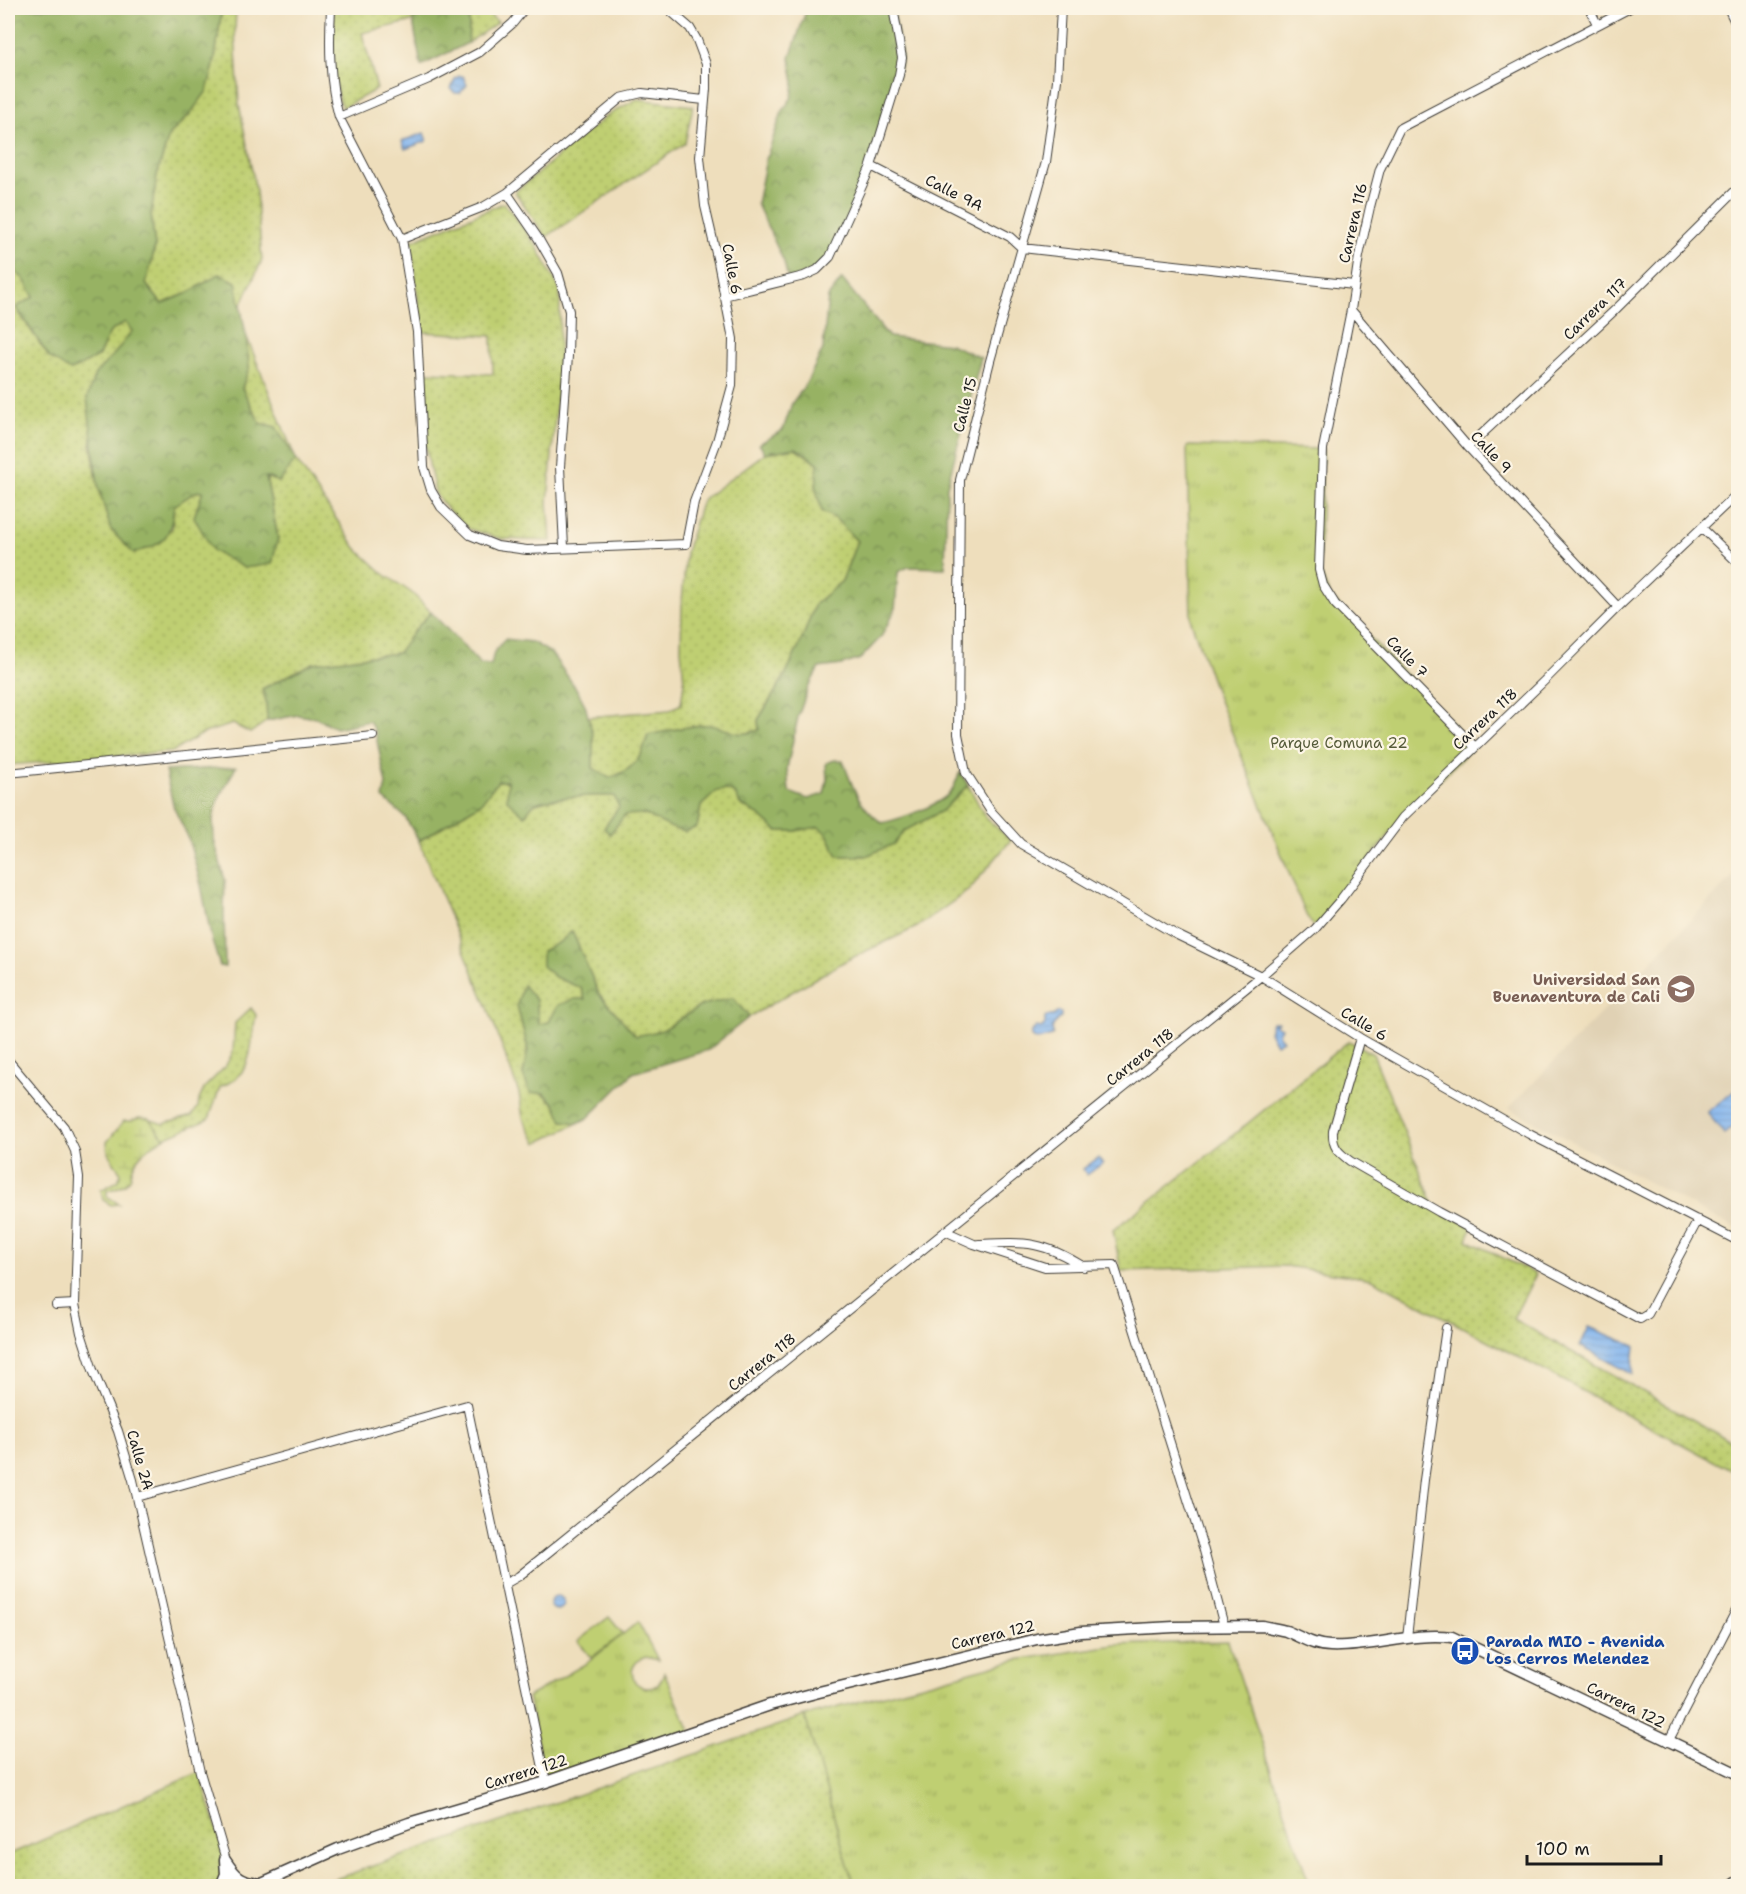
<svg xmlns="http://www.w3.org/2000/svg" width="1746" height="1894" viewBox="0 0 1746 1894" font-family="'Shantell Sans',sans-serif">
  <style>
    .built { fill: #e0d1b4 }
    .grass { fill: url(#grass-dots); stroke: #6e7647; stroke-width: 1.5 }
    .forest { fill: url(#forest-crowns); stroke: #5a6740; stroke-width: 1.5 }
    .wetland { fill: url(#wetland-marsh); stroke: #6e7647; stroke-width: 1.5 }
    .park { fill: url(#park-tufts); stroke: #6e7647; stroke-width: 1.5 }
    .pitch { fill: #bfcf72; stroke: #6e7647; stroke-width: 1.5 }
    .water { fill: url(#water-rules); stroke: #4e6885; stroke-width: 1.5 }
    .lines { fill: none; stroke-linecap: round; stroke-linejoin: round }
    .minor-casing { stroke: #3c3934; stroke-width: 10 }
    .tertiary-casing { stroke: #3c3934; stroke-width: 13 }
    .minor { stroke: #fff; stroke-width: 8 }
    .tertiary { stroke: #fff; stroke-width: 10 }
    .labels { text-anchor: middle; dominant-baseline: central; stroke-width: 4.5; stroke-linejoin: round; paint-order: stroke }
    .street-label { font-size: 15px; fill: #1c1c1c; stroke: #fcf5e5 }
    .park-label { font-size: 15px; fill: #555b3a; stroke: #fcf5e5 }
    .education-label { font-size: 15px; font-weight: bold; fill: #785e54; stroke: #fcf5e5; text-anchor: end }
    .transit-label { font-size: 15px; font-weight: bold; fill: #164399; stroke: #fcf5e5; text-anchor: start }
  </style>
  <defs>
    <pattern id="grass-dots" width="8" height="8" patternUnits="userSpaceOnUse" patternTransform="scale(1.5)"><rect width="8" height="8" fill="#bfcf72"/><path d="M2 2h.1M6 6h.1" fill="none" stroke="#a4b162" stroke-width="1.8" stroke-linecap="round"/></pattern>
    <pattern id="forest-crowns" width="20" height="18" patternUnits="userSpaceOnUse" patternTransform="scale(1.5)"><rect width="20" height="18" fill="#97b264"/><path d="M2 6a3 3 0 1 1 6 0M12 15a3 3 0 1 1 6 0" fill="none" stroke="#7a9052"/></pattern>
    <pattern id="wetland-marsh" width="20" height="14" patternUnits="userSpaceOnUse" patternTransform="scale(1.5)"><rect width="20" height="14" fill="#bfcf72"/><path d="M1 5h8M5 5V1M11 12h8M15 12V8" fill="none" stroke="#a4b162"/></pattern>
    <pattern id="park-tufts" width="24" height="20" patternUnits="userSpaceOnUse" patternTransform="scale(1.5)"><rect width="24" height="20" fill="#bfcf72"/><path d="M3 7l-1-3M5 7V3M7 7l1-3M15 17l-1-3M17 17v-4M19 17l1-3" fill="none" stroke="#a4b162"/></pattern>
    <pattern id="water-rules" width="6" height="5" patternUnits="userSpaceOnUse" patternTransform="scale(1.5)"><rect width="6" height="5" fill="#81b4ee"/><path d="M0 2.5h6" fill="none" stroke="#6f9acc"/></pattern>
  </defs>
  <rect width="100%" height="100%" fill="#fcf5e5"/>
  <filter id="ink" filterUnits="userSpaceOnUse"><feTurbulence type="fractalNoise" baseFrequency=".0167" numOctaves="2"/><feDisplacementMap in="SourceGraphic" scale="12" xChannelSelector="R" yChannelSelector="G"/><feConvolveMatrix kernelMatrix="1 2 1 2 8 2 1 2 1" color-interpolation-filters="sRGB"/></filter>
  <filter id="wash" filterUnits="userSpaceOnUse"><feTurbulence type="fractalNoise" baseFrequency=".008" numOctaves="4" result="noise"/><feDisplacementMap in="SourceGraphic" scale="24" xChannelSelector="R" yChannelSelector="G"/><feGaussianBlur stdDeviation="1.35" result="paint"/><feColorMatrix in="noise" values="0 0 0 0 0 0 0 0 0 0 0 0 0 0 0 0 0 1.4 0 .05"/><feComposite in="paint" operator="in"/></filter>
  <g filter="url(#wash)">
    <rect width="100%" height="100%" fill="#eedebc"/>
    <!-- built -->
    <path class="built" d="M1738 871V1230L1509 1108Z"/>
    <!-- grass -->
    <path class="grass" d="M222 8H236L235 32 239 104 256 191 262 260 240 308 236 282 220 274 190 292 162 304 146 284 155 247 151 214 157 175 169 135 190 114 214 65Z
      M334 8H417L413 21 362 33 377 89 342 108C330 77 333 40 334 8Z
      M470 8H481L498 22 468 43Z
      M637 99 693 106 685 143 546 237 515 192 608 115Z
      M504 203 536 245 560 290 559 370 548 502 551 541 502 539 469 529 449 511 436 495 430 469 424 435V372L493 374 492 336 422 332 413 258 407 243Z
      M8 266 23 278 35 297 16 308 49 357H98L110 332 125 322 133 331 116 352 91 444 98 486 111 530 172 529 174 506 195 492 204 491 202 498 278 538 266 476 260 423 242 388 249 368 246 335 296 460 356 548 384 574 412 593 431 612 413 632 398 653 313 663 262 689 266 701 267 721 250 733 233 724 204 733 172 752 8 765Z
      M795 448 818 463 816 489 835 518 857 541 842 581 815 604 803 637 786 674 758 720 759 730C733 739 732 729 709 725 697 723 662 733 648 735 642 759 633 770 609 779L593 769V735L588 717 670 710 681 704 684 682 681 649 682 602 686 552 702 500 765 453Z
      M497 781H509L525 815C527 812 531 806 534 804 547 797 598 795 614 796L620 807 605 828C611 824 619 817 626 815 647 809 666 826 685 832L697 827 701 806 717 790H726L735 793 740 804 760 816 777 831H795L819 826 827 834 838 856H866L893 844 904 831 942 811 968 785 986 818 1011 840 969 890 917 927 845 961 749 1017 733 998 702 1005 663 1030 636 1037 599 994 572 931 560 942 542 951 555 977 581 988 586 999 549 1022 538 1025 536 1000 517 1005 528 1049 523 1075 555 1104 563 1121 578 1123 537 1143 523 1118 519 1093 489 1011 419 841 481 803Z
      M251 1008 256 1015C249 1047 256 1073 220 1087L209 1119 164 1138 149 1119 163 1124 192 1116 198 1107 199 1100 205 1087 225 1067 233 1052 235 1023Z
      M1349 1041 1373 1054 1434 1206 1472 1226 1467 1240 1536 1274 1513 1319 1738 1445V1474L1372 1279 1286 1266 1121 1271 1113 1230 1216 1149Z
      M805 1716 854 1886H315Z
      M200 1772 224 1853 221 1886H8V1855Z"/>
    <!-- forest -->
    <path class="forest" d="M8 8H222L214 65 207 91 190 114 169 135 157 175 151 214 155 247 146 284 162 304 190 292 219 274 236 282 246 335 249 368 242 388 260 423 276 427 296 460 279 482 266 477 278 538 272 564 244 568 213 551 194 517 203 491 195 492 174 506C170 539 165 544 133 553L111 530 98 486 87 398 95 374 116 352 132 331 125 322 110 332 98 357 70 371 49 357 16 307 34 297 23 278 8 266V155L14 145 8 134Z
      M417 8H470L468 43 421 66 413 21Z
      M807 8H893L902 58 871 166 830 257 817 270 788 280 784 262 757 204 766 159 782 112 792 97 794 83 790 58Z
      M842 279 889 337 950 344 981 358 947 486 945 568 908 567 898 572 895 610 881 637 860 659 842 665 819 668 808 688 798 717 787 768 789 792 808 799 824 794 827 780 826 763 835 760 843 761C853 788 858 805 882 823 900 819 942 805 952 790 955 785 957 778 960 772L968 785 942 811 904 831 894 844 866 856H838L827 834 819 827 795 831H777L760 816 740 804 735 793 726 790 717 791 701 806 697 827 685 832 672 828 644 814 625 815 610 834 604 828 619 807 614 796C599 795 546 797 534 804 531 806 527 813 525 816L507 800 508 781H498L481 803 419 841 405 817 383 798 386 784 375 731 369 721 336 728 316 718 298 715 267 721 266 701 262 689 313 663 398 653 413 632 431 612 480 664 491 665 494 652 505 639 532 642 551 653 577 690 585 705 593 735V768L609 778C633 770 642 759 648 735 661 733 699 723 709 725 732 728 732 739 759 730L758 720 786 674 803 637 815 604 842 581 857 541 835 518 822 512 816 489 818 463 796 448 765 453 759 444 783 430 792 403 806 384 823 349 828 297Z
      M236 767 218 800 213 819 214 840 225 880 224 910 225 967 220 966 212 941 201 885 188 837 174 808 165 771Z
      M572 931 599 994 636 1036 663 1030 702 1005 733 998 749 1017 708 1050 633 1073 588 1118 578 1123 563 1121 555 1104 544 1093H530L523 1075 528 1049 517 1005 523 985 536 1000 539 1024 549 1022 558 1005 575 999H585L581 988 555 977 542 966V951L560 942Z"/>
    <!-- wetland -->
    <path class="wetland" d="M139 1118 149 1119 164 1138C153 1145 138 1153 133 1167 130 1174 133 1179 125 1184 120 1187 113 1189 107 1191V1196L119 1204 111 1205 103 1200 101 1190 118 1181 121 1173 108 1153 107 1142 124 1121H131Z"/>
    <!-- park -->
    <path class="park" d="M1187 446 1323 449 1319 570 1330 596 1474 746 1403 817 1315 929 1306 915 1216 693 1191 621Z
      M638 1622 658 1660 646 1657C633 1661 629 1671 635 1682 647 1693 661 1688 664 1672L691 1733 546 1782 528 1697 587 1663Z
      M1228 1641 1310 1886H854L805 1716 1016 1660 1115 1645Z"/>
    <!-- pitch -->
    <path class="pitch" d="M609 1617 623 1634 591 1658 578 1641Z"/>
    <!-- water -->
    <path class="water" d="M459 76H463L467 85 460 93H455L451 89 455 79Z
      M424 133 427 141 405 149 402 141Z
      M1058 1012 1061 1013V1018L1057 1020 1052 1028 1053 1033 1052 1036 1038 1040 1033 1038C1030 1033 1032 1030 1037 1027L1041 1028 1045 1025V1018L1048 1016H1053Z
      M1272 1022H1278L1275 1025 1281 1028 1278 1034 1283 1040 1276 1044 1269 1032Z
      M1738 1088V1123L1724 1134 1707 1112Z
      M1098 1158 1103 1163 1087 1175 1083 1169Z
      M1589 1327 1635 1346 1632 1374 1580 1346Z
      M550 1603a7 7 0 1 1 14 0a7 7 0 1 1-14 0Z"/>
  </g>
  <g filter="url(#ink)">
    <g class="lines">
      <!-- minor casing -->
      <g class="minor-casing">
        <path id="minor" d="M331 8C329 44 329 81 339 117L402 239 417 332 424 467 431 490 441 507 470 535 497 546 527 550 686 544 694 502 717 441 732 386 733 339 718 262 705 206 700 157 706 89V64L697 40 690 28 667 8
          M1061 8 1057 80 1046 162 990 361 960 480 958 734 966 773 990 810 1021 844 1175 934 1261 976 1360 1038 1529 1134 1738 1241
          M1589 8 1597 24
          M1728 8 1738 28
          M339 117 429 79 480 52 513 23 525 8
          M871 166 1010 237 1022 248
          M507 193 538 238 558 273 569 311 568 356 560 467 564 547
          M402 239 483 207 507 193 621 98 642 93 704 100
          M1022 248 1354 285
          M724 296 804 276 817 270 830 257 871 166 899 75 902 58 893 8
          M1351 310 1468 447 1618 607
          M1468 447 1615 310 1738 188
          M1702 528 1738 563
          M1474 746 1335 604 1323 585 1319 570 1323 449 1351 310 1359 256 1370 207 1380 169 1400 128 1630 8
          M8 773 373 736
          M1360 1038 1333 1131C1332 1147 1338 1152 1350 1161L1439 1212 1640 1319 1648 1314 1698 1220
          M8 1060 64 1127 75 1151 79 1177 75 1304 81 1333 93 1370 118 1431 133 1480 200 1772 224 1853 231 1886
          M945 1231 974 1244 1045 1267 1114 1265 1203 1547 1224 1626
          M979 1244C1027 1242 1043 1241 1084 1267
          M56 1305 75 1304
          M137 1497 467 1405 546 1782
          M505 1584 519 1576 1261 976 1315 929 1341 899 1403 817 1545 680 1618 607 1738 493
          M1407 1638 1424 1480 1446 1328
          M1668 1742 1738 1607"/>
      </g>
      <!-- tertiary casing -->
      <g class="tertiary-casing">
        <path id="tertiary" d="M225 1860C236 1877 241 1882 263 1883
          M221 1886 226 1874 225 1860
          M255 1886 338 1849 409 1823 546 1782 770 1705 819 1692 1037 1639 1081 1632 1174 1627 1263 1626C1271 1628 1279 1629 1286 1631 1301 1637 1314 1646 1330 1646 1371 1648 1411 1632 1452 1637L1738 1774
          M1731 1886 1738 1881"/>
      </g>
      <!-- minor -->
      <use href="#minor" class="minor"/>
      <!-- tertiary -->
      <use href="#tertiary" class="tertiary"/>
    </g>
  </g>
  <!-- icons -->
  <defs>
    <g id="university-disc" transform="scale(1.5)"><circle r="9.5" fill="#8d6e63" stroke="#fcf5e5"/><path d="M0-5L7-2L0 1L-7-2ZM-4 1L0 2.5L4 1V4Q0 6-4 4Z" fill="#fff"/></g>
    <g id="bus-disc" transform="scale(1.5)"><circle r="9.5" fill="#1a4fb4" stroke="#fcf5e5"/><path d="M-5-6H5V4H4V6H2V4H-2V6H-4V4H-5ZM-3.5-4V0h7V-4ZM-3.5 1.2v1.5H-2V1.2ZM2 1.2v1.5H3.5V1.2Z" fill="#fff"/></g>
  </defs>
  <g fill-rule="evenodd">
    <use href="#university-disc" x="1681" y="989"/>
    <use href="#bus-disc" x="1465" y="1651"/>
  </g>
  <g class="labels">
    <!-- street labels -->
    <g class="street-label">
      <text transform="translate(954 193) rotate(27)">Calle 9A</text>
      <text transform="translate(1353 223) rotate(-77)">Carrera 116</text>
      <text transform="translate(732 269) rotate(79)">Calle 6</text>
      <text transform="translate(1595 309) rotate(-44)">Carrera 117</text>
      <text transform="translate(965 405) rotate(-76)">Calle 15</text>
      <text transform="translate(1491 452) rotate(47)">Calle 9</text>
      <text transform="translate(1407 657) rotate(46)">Calle 7</text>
      <text transform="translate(1485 719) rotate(-43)">Carrera 118</text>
      <text transform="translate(1364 1024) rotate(31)">Calle 6</text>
      <text transform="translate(1140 1057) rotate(-39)">Carrera 118</text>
      <text transform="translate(762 1362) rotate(-39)">Carrera 118</text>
      <text transform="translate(140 1460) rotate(74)">Calle 2A</text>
      <text transform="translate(993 1635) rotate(-13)">Carrera 122</text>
      <text transform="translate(1626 1705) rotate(26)">Carrera 122</text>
      <text transform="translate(526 1772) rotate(-17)">Carrera 122</text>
    </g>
    <!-- park labels -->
    <g class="park-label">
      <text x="1339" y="743">Parque Comuna 22</text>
    </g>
    <!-- education labels -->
    <g class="education-label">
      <text x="1660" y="980">Universidad San<tspan x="1660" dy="17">Buenaventura de Cali</tspan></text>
    </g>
    <!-- transit labels -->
    <g class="transit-label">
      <text x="1486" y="1642">Parada MIO - Avenida<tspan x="1486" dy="17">Los Cerros Melendez</tspan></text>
    </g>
  </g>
  <!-- margin -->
  <rect width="1746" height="1894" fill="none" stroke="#fcf5e5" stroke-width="30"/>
  <!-- scale -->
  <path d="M1527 1855v9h134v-9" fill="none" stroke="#1c1c1c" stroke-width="3"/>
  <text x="1536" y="1855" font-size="18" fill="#1c1c1c" stroke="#fcf5e5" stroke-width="4.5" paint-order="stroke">100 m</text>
</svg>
